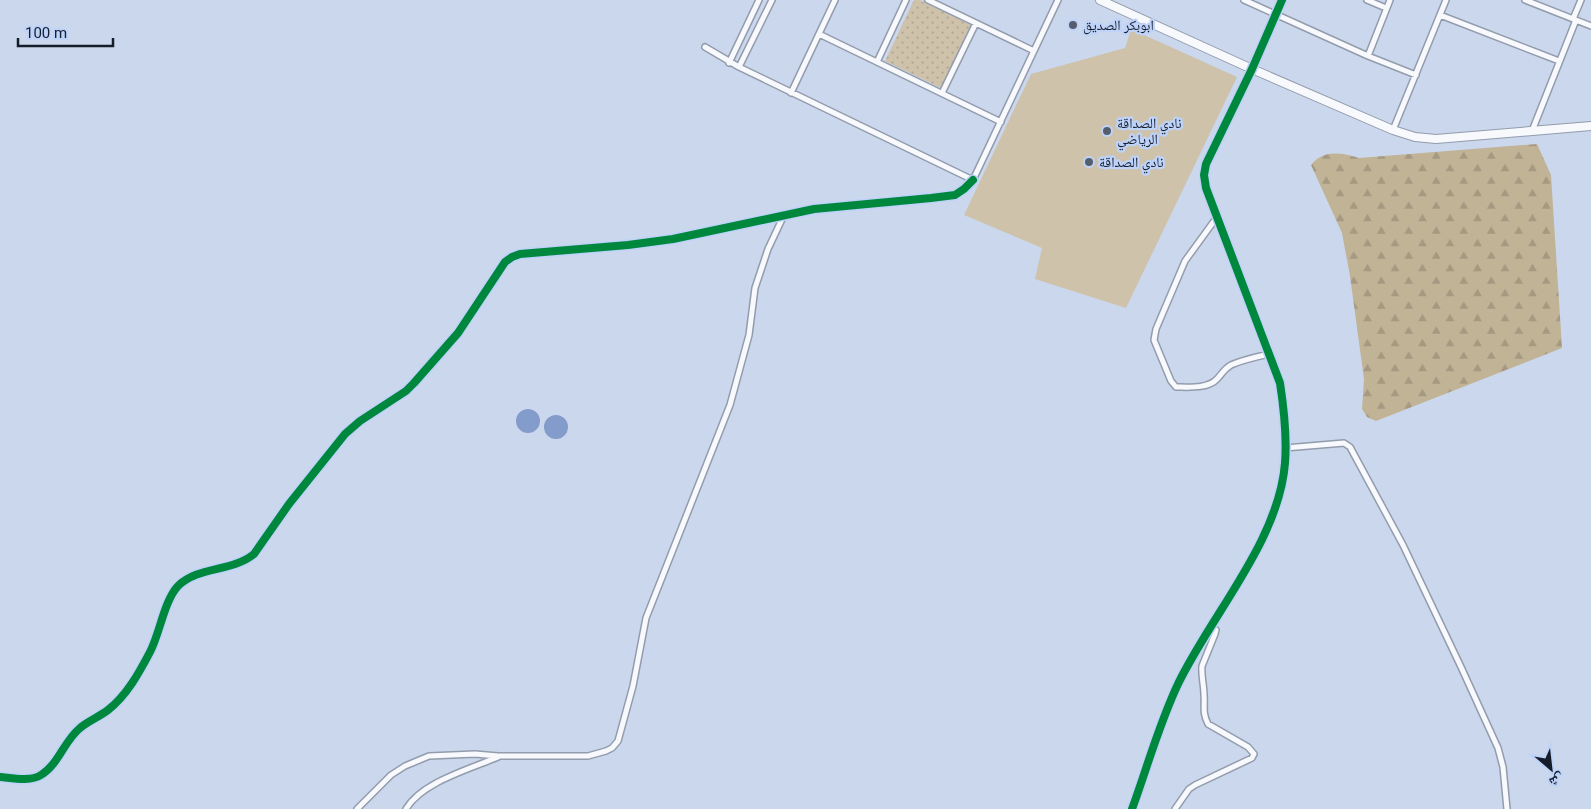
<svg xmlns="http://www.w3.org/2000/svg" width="1591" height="809" viewBox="0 0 1591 809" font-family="Roboto,'Noto Naskh Arabic',sans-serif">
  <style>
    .grass { fill: url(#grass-dots) }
    .forest { fill: url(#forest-firs) }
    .pitch { fill: #cec2ab }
    .water { fill: #839ccc }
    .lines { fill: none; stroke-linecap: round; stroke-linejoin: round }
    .street-casing { stroke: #939cac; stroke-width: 8 }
    .secondary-casing { stroke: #939cac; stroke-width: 10 }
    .street { stroke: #f7f9fc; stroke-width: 5 }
    .secondary { stroke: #f7f9fc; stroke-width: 8 }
    .cycleway-casing { stroke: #bed3f9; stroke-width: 11 }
    .cycleway { stroke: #00873e; stroke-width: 8 }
    .poi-dot { fill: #555d6e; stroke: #bed3f9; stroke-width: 2 }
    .labels { text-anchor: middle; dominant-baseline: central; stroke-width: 4.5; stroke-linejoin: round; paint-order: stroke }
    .poi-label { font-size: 14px; fill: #151c2a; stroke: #bed3f9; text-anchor: start }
  </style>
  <defs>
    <pattern id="grass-dots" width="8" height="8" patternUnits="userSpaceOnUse" patternTransform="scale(1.25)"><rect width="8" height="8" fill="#cec2ab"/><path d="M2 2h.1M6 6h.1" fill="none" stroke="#b0a693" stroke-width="1.8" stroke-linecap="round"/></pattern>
    <pattern id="forest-firs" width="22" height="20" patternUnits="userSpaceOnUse" patternTransform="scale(1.25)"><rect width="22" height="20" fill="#c1b396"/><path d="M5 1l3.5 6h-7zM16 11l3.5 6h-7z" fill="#a59981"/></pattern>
  </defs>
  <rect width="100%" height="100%" fill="#cbd7ec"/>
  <!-- grass -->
  <path class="grass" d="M914 0H920L971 25 941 88 885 61Z"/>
  <!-- forest -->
  <path class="forest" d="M1537 144 1551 175 1562 348 1376 421 1367 417 1362 409 1364 379 1350 276 1342 233 1311 165C1324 149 1342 153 1359 158Z"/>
  <!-- pitch -->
  <path class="pitch" d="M1131 29 1237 77 1126 308 1035 279 1042 248 964 215 1031 74 1125 48Z"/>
  <!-- water -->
  <path class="water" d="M516 421a12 12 0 1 1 24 0a12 12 0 1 1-24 0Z
    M544 427a12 12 0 1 1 24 0a12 12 0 1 1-24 0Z"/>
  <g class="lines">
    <!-- street casing -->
    <g class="street-casing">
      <path id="street" d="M928 0 1034 51
        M1244 0 1368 56 1416 75
        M1367 0 1386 8
        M1525 0 1591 26
        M1440 15 1559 61
        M1573 19 1581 0
        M819 34 1001 122
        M705 47 739 67 973 180 1058 0
        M1368 56 1390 0
        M877 62 906 0
        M729 63 759 0
        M739 67 772 0
        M791 93 835 0
        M942 93 976 23
        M1393 130 1446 0
        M1532 131 1576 20
        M1217 217 1185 261 1156 329 1154 340 1171 381 1176 387C1188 387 1208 389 1217 379 1222 374 1224 369 1231 365 1242 360 1256 357 1269 354
        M1285 448 1344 443 1350 447 1403 545 1461 667 1498 748 1503 767 1507 809
        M0 777C12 778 30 782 41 775 59 764 64 741 80 728 88 721 99 717 108 710 127 695 139 673 150 652 160 633 164 601 178 586 198 566 232 572 254 554L289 504 345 434 360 421 406 391 414 383 458 333 505 262 512 257 520 254 628 245 673 239 814 209 931 198 955 195 964 189 973 180
        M357 809 391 775 405 766 429 756 475 754 498 756H588L606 751 612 748 618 741 633 686 646 618 730 405 749 335 755 288 768 249 784 215
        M406 809C422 782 470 769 498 757
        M1132 809C1147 768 1159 724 1178 684 1211 615 1279 541 1285 463 1287 437 1284 409 1280 383L1206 188 1204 175 1206 164 1252 69
        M1175 809 1189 789 1195 785 1252 758 1254 754 1248 747 1208 724C1202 712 1205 707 1204 695 1204 685 1201 676 1202 666L1215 634 1216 630 1211 626"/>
    </g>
    <!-- secondary casing -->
    <g class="secondary-casing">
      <path id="secondary" d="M1100 0 1252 69 1393 130 1415 137 1436 139 1591 126
        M1252 69 1282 0"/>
    </g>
    <!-- street -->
    <use href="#street" class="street"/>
    <!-- secondary -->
    <use href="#secondary" class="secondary"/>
    <!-- cycleway casing -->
    <g class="cycleway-casing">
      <path id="cycleway" d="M0 777C12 778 30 782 41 775 59 764 64 741 80 728 88 721 99 717 108 710 127 695 139 673 150 652 160 633 164 601 178 586 198 566 232 572 254 554L289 504 345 434 360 421 406 391 414 383 458 333 505 262 512 257 520 254 628 245 673 239 814 209 931 198 955 195 964 189 973 180
        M1132 809C1147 768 1159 724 1178 684 1211 615 1279 541 1285 463 1287 437 1284 409 1280 383L1206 188 1204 175 1206 164 1252 69 1282 0"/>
    </g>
    <!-- cycleway -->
    <use href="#cycleway" class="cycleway"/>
  </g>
  <!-- markers -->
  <g class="poi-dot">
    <circle cx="1073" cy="25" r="5"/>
    <circle cx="1107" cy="131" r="5"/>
    <circle cx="1089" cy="162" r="5"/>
  </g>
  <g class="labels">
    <!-- poi labels -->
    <g class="poi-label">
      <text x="1083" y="25">ابوبكر الصديق</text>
      <text x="1117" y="123">نادي الصداقة<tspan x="1117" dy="16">الرياضي</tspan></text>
      <text x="1099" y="162">نادي الصداقة</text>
    </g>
  </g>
  <!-- north arrow -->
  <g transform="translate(1551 769) rotate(152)" stroke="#bed3f9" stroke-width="4" paint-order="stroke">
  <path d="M0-4L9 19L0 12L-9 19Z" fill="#151c2a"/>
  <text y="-8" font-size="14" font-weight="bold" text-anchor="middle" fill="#151c2a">ش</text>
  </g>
  <!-- scale -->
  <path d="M18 38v8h95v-8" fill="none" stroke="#151c2a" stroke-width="2.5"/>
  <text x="25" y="38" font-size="15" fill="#151c2a" stroke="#bed3f9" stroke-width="4" paint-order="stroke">100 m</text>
</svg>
